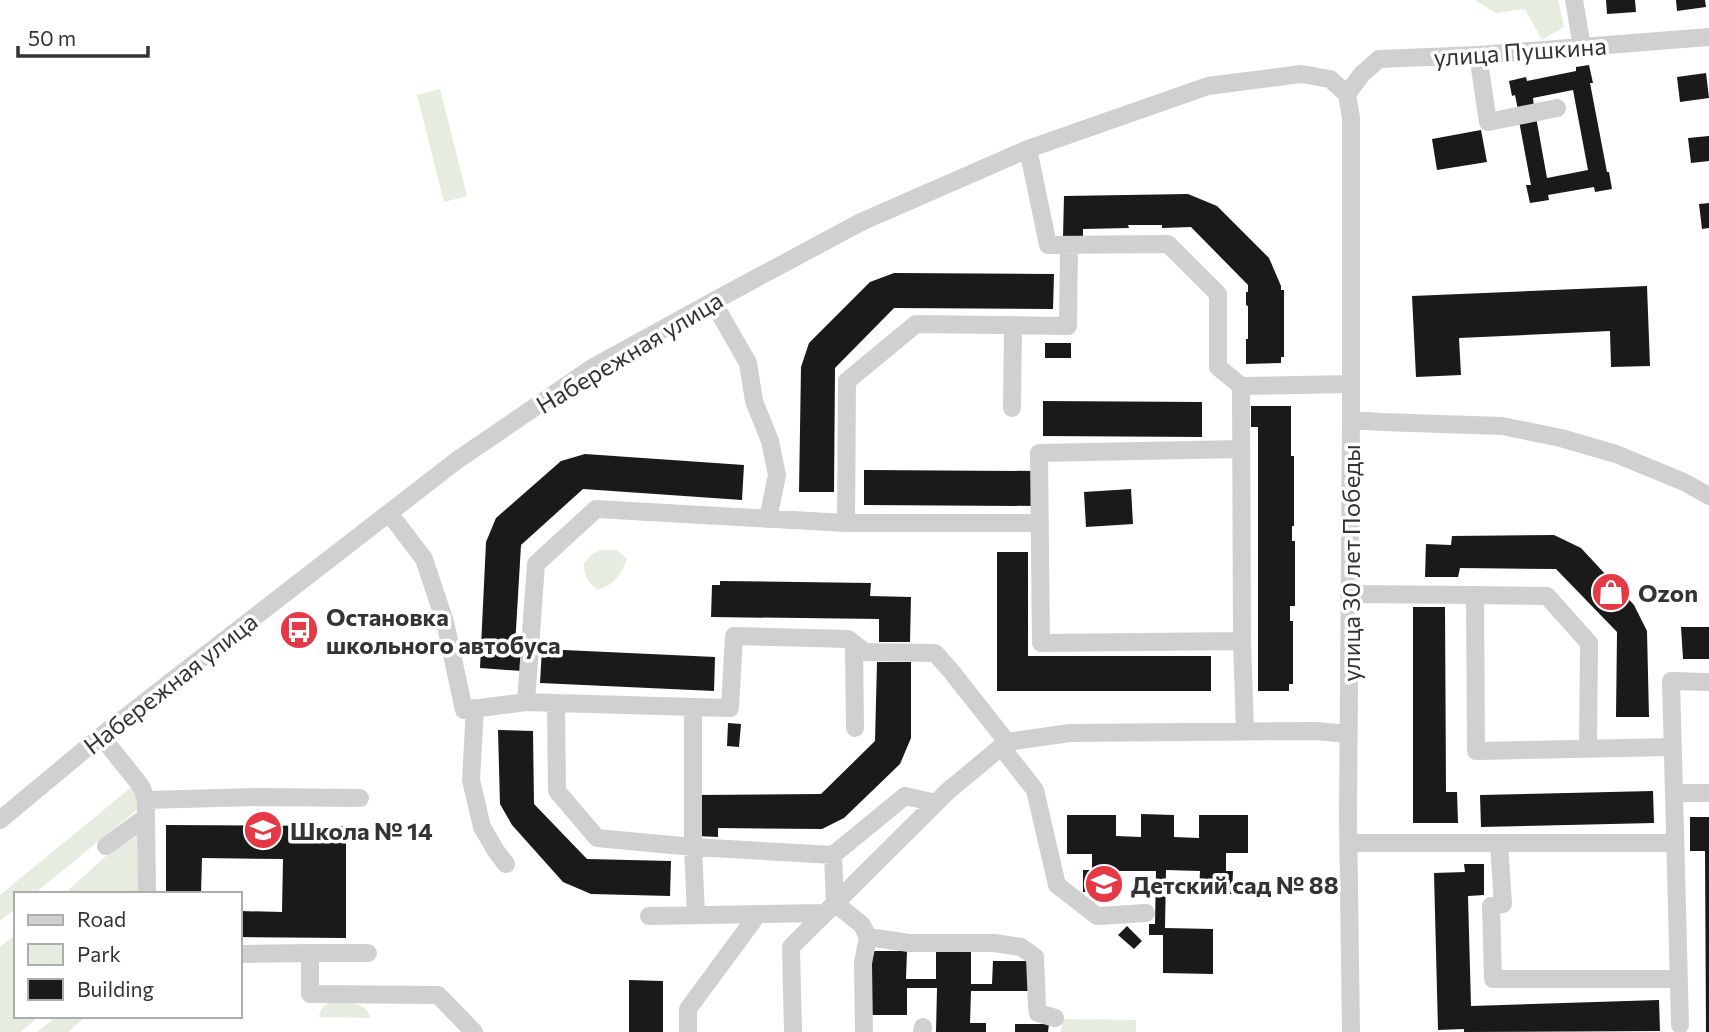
<svg xmlns="http://www.w3.org/2000/svg" width="1709" height="1032" viewBox="0 0 1709 1032" font-family="Commissioner,sans-serif">
  <style>
    .green { fill: #e6ecdf }
    .building { fill: #1a1a1a }
    .lines { fill: none; stroke-linecap: round; stroke-linejoin: round }
    .minor { stroke: #d0d0d0; stroke-width: 18 }
    .labels { text-anchor: middle; dominant-baseline: central; stroke-width: 7; stroke-linejoin: round; paint-order: stroke }
    .street-label { font-size: 24px; fill: #333; stroke: #fff }
    .poi-label { font-size: 24px; font-weight: bold; fill: #333; stroke: #fff; text-anchor: start }
  </style>
  <rect width="100%" height="100%" fill="#fff"/>
  <!-- green -->
  <path class="green" d="M1475 0H1558L1564 27 1542 40 1525 9 1496 13Z
    M440 89 467 196 444 202 417 95Z
    M600 550H617L627 559C621 574 614 585 598 590 588 583 584 575 584 563L591 555Z
    M134 785 139 808 34 894H16V908L0 921V895Z
    M138 827V894H64Z
    M16 934V1016H40L20 1032H0V947Z
    M330 1003C346 1003 365 1000 371 1018L319 1017C320 1010 323 1005 330 1003Z
    M57 1016H87L68 1032H37Z
    M1062 1019 1136 1020V1032H1061Z"/>
  <!-- building -->
  <path class="building" d="M1606 0H1635L1636 12 1607 14Z
    M1676 0H1705L1706 7 1677 11Z
    M1589 65 1593 83H1590L1607 172H1609L1612 189 1595 192 1594 187 1548 195 1549 200 1530 203 1526 185H1531L1519 121 1536 117 1547 178 1588 170 1573 90 1533 98 1534 107 1518 110 1515 95 1512 96 1509 81 1526 77 1527 81 1576 71V67Z
    M1706 73 1709 98 1680 102 1677 77Z
    M1481 130 1487 162 1437 170 1432 139Z
    M1709 136V161L1691 163 1688 138Z
    M1188 194 1217 206 1269 258 1281 286V290H1284V357H1281V363L1246 364V339H1248V306L1246 305V292H1248V285L1191 227 1162 228V225H1128L1129 228 1083 229V236L1063 237 1064 196Z
    M1709 203V228L1702 229 1699 204Z
    M894 273 1054 274 1053 309 894 308 835 368 834 492H799L801 367 809 343 870 282Z
    M1647 286 1650 366 1611 367 1610 331 1459 338 1461 375 1416 377 1412 296Z
    M1045 343H1071V358H1045Z
    M1043 401 1202 402V437L1043 436Z
    M1251 406H1291V456H1294V526H1292V541H1295V606H1290V621H1293V684H1289V691H1258V427H1251Z
    M585 454 744 465 742 500 583 489 521 545 515 646H522V671L480 668 486 542 496 518 561 461Z
    M864 470 1038 471V506L864 505Z
    M1131 489 1133 524 1086 527 1084 492Z
    M1554 535 1581 548 1634 605 1647 631 1649 717H1616L1617 632 1556 569 1460 568 1458 577H1425L1426 544 1451 545 1452 536Z
    M997 552H1028V656H1211V691H997Z
    M720 581 871 583 870 596 911 597 910 642H879V619L711 617 712 585H720Z
    M1413 607H1445L1446 792H1457L1458 823H1413Z
    M1681 627H1709V659H1683Z
    M542 649 715 657 714 691 540 683Z
    M877 662H911V738L900 764 844 818 822 829 718 828V837L697 836V795L821 794 875 741Z
    M728 723 741 724 739 747 727 746Z
    M498 730 533 731 534 804 587 859 671 861 670 896 591 894 563 882 512 825 500 804Z
    M1653 791 1654 823 1481 827 1480 795Z
    M1141 814 1174 815V837L1199 838V815H1248V853H1226V871H1233L1232 894H1199L1200 871 1166 870 1165 928 1213 929V974L1163 973V935H1149V924H1155L1156 871H1116V893L1083 892V870H1092V854H1067V815H1116V836L1141 837Z
    M1690 817H1709V1032H1706L1705 851H1690Z
    M166 825 346 826V938L240 937V911L282 912 283 859 202 858 201 894H166Z
    M1464 864H1484V895L1468 896 1471 1006 1659 1000 1660 1031 1464 1032V1029L1438 1030 1434 873 1465 872Z
    M1127 926 1142 941 1134 949 1118 935Z
    M872 951H907L906 979H936V952H971V984H992L993 961H1028V991H971L970 1023H986V1032H936L937 988H907V1015H872Z
    M629 980 663 981V1032H629Z
    M1015 1024H1049L1048 1032H1015Z"/>
  <g class="lines">
    <!-- minor -->
    <path class="minor" d="M1574 0 1582 47
      M1478 55 1488 122 1557 108
      M1347 94 1351 118V420L1348 817 1351 1032
      M1347 94 1362 74 1379 59 1478 55 1709 37
      M1028 149 1048 245 1168 244 1218 294V367L1241 386 1351 384
      M713 302 748 363 754 401 770 441 777 475 768 519
      M1241 386 1242 641 1245 731
      M1012 408 1013 325
      M1351 420 1381 422 1502 426 1561 438 1616 454 1684 482 1709 496
      M1240 449 1039 453 1041 643 1242 641
      M389 513 424 559 445 622 464 710 526 702
      M846 523 847 381 916 324 1068 326 1069 245
      M1349 594 1475 595
      M854 644 855 728
      M1709 682 1671 681 1674 793H1709
      M556 703 526 702 536 564 596 509 846 523H1040
      M693 707V847L696 915
      M475 708 471 780 482 827 496 851 506 864
      M101 736 137 781 142 788 146 800
      M1002 748 1035 790 1057 885 1097 916 1146 913
      M1588 749 1589 643 1547 596 1475 595 1476 751 1673 747
      M1674 793 1680 1025
      M936 803 905 796 833 855 693 847 597 838 557 791 556 703 730 708 734 636 848 639 865 652 935 653 951 671 1007 742
      M146 817 147 894
      M0 820 101 736 456 461 592 368 725 295 861 222 1028 149 1208 86 1301 74 1330 79 1347 94
      M1349 843H1675
      M1499 843 1503 904 1491 906 1493 979H1679
      M106 846 146 817V800L260 797 360 798
      M833 855 835 903 862 925 868 937 863 963 864 1032
      M649 916 825 913
      M868 937 909 943H994L1021 947 1035 957 1037 1006 1038 1013 1055 1018
      M310 953H368
      M240 954 310 953V994L438 995 474 1032
      M688 1032V1009L758 914
      M793 1032 791 947 948 791 1007 742 1070 733 1315 731 1348 734
      M922 1032 923 1027"/>
  </g>
  <!-- icons -->
  <defs>
    <g id="shop-disc" transform="scale(2.0125)"><circle r="9.5" fill="#e63946" stroke="#fff"/><path d="M-5-2.5h2.3a2.7 3.5 0 0 1 5.4 0H5L5.5 6h-11ZM-1.5-2.5h3a1.5 2.3 0 0 0-3 0Z" fill="#fff"/></g>
    <g id="bus-disc" transform="scale(2.0125)"><circle r="9.5" fill="#e63946" stroke="#fff"/><path d="M-5-6H5V4H4V6H2V4H-2V6H-4V4H-5ZM-3.5-4V0h7V-4ZM-3.5 1.2v1.5H-2V1.2ZM2 1.2v1.5H3.5V1.2Z" fill="#fff"/></g>
    <g id="school-disc" transform="scale(2.0125)"><circle r="9.5" fill="#e63946" stroke="#fff"/><path d="M0-5L7-2L0 1L-7-2ZM-4 1L0 2.5L4 1V4Q0 6-4 4Z" fill="#fff"/></g>
  </defs>
  <g fill-rule="evenodd">
    <use href="#shop-disc" x="1611" y="592"/>
    <use href="#bus-disc" x="299" y="630"/>
    <use href="#school-disc" x="263" y="830"/>
    <use href="#school-disc" x="1104" y="884"/>
  </g>
  <g class="labels">
    <!-- street labels -->
    <g class="street-label">
      <text transform="translate(1520 51) rotate(-4)">улица Пушкина</text>
      <text transform="translate(629 352) rotate(-31)">Набережная улица</text>
      <text transform="translate(1350 563) rotate(-90)">улица 30 лет Победы</text>
      <text transform="translate(170 683) rotate(-38)">Набережная улица</text>
    </g>
    <!-- poi labels -->
    <g class="poi-label">
      <text x="1638" y="592">Ozon</text>
      <text x="326" y="616">Остановка<tspan x="326" dy="28">школьного автобуса</tspan></text>
      <text x="290" y="830">Школа № 14</text>
      <text x="1131" y="884">Детский сад № 88</text>
    </g>
  </g>
  <!-- legend -->
  <rect x="14" y="892" width="228" height="126" fill="#ffffff" stroke="#adadad" stroke-width="2"/>
  <rect x="28" y="915" width="35" height="10" fill="#d0d0d0" stroke="#adadad" stroke-width="2"/>
  <text x="77" y="927" font-size="21" fill="#333333">Road</text>
  <rect x="28" y="944" width="35" height="21" fill="#e6ecdf" stroke="#adadad" stroke-width="2"/>
  <text x="77" y="962" font-size="21" fill="#333333">Park</text>
  <rect x="28" y="979" width="35" height="21" fill="#1a1a1a" stroke="#adadad" stroke-width="2"/>
  <text x="77" y="997" font-size="21" fill="#333333">Building</text>
  <!-- scale -->
  <path d="M18 46v10h130v-10" fill="none" stroke="#333333" stroke-width="3.5"/>
  <text x="28" y="46" font-size="21" fill="#333333" stroke="#ffffff" stroke-width="5" paint-order="stroke">50 m</text>
</svg>
